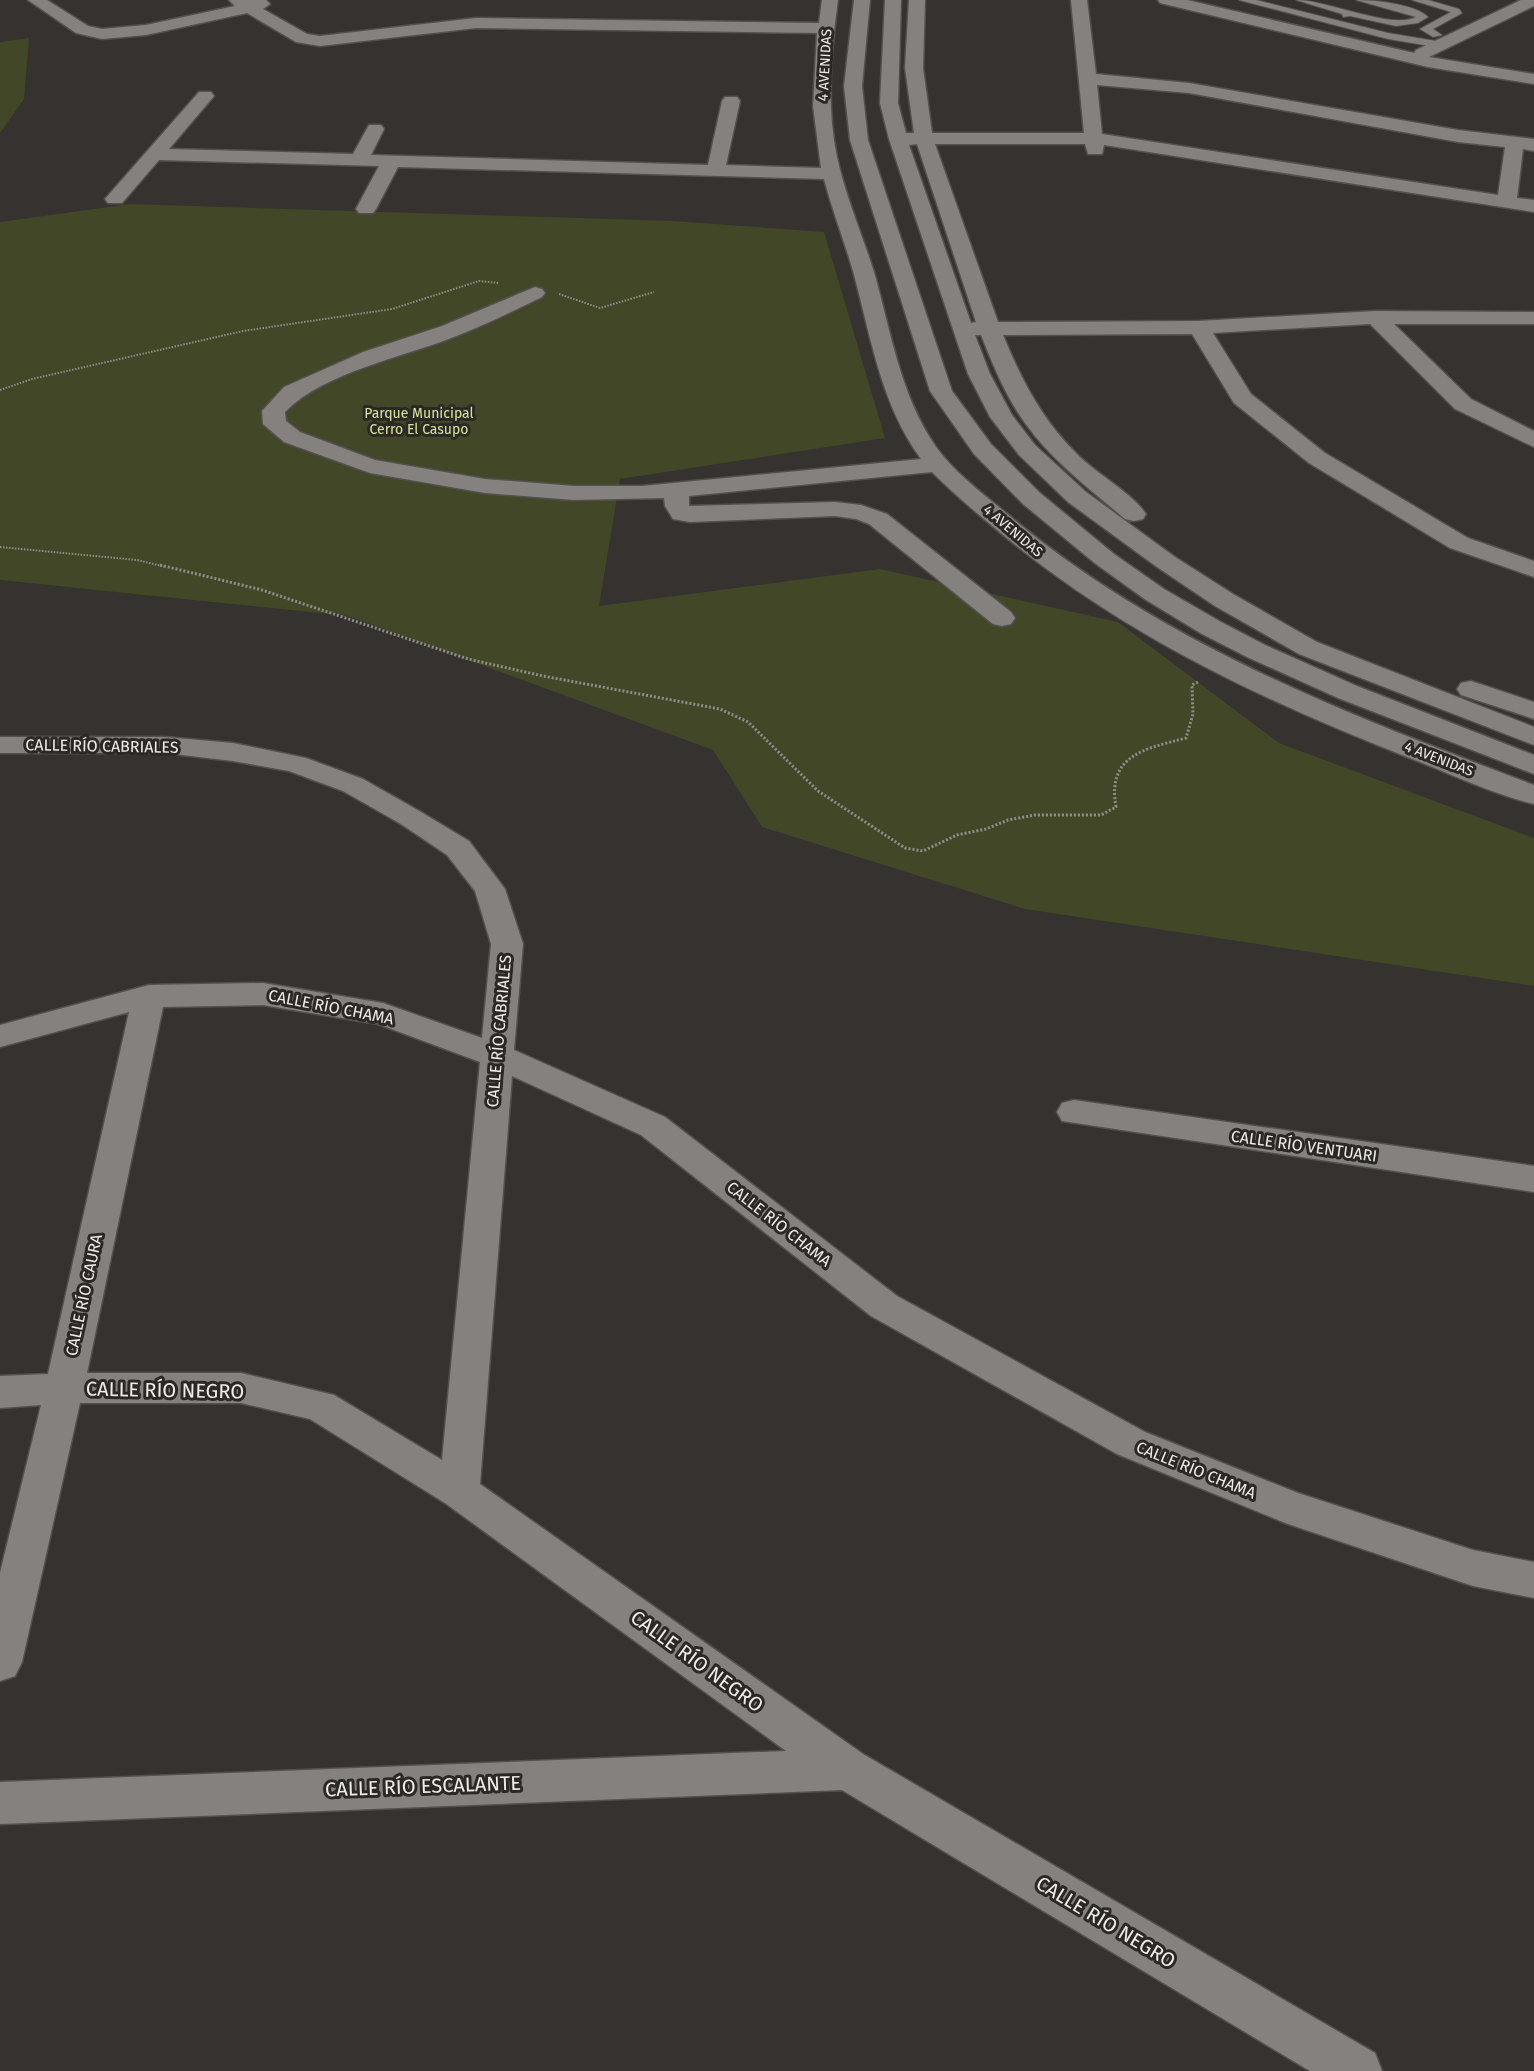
<svg xmlns="http://www.w3.org/2000/svg" width="1534" height="2071" viewBox="0 0 1534 2071" font-family="'Fira Sans',sans-serif">
  <style>
    .green { fill: #424727 }
    .lines { fill: none; stroke-linecap: round; stroke-linejoin: round }
    .service-casing { stroke: #53514e; stroke-width: 2 }
    .minor-casing { stroke: #53514e; stroke-width: 3 }
    .path-far1 { stroke: #908e8b; stroke-width: 2; stroke-dasharray: 1.5 1.5; stroke-linecap: butt }
    .path { stroke: #908e8b; stroke-width: 3; stroke-dasharray: 2 2; stroke-linecap: butt }
    .service { fill: #84817e; fill-rule: evenodd }
    .minor { fill: #84817e; fill-rule: evenodd }
    .labels { text-anchor: middle; dominant-baseline: central; stroke-width: 6; stroke-linejoin: round; paint-order: stroke }
    .far-street-label { font-size: 14px; fill: #eeecea; stroke: #2b2825 }
    .far-park-label { font-size: 14px; fill: #d8e599; stroke: #2b2825 }
    .street-label { font-size: 16px; fill: #eeecea; stroke: #2b2825 }
    .near-street-label { font-size: 20px; fill: #eeecea; stroke: #2b2825 }
  </style>
  <rect width="100%" height="100%" fill="#35322f"/>
  <!-- green -->
  <path class="green" d="M29 38 24 99 0 133V42Z
    M130 204 674 221 824 232 885 438 620 479 599 606 880 569 1118 622 1279 743 1534 838V986L1025 909 762 827 713 750 348 616 0 580V222Z"/>
  <g class="lines">
    <!-- service casing -->
    <g class="service-casing">
      <path id="service" d="M1239 0H1256L1388 33 1442 42 1447 45 1442 48 1388 39Z
        M1296 0C1328 0 1392 30 1416 17L1356 0C1375 0 1415 4 1428 17L1418 23 1396 26 1350 16 1343 17 1342 14Z
        M1412 0H1428L1459 9 1462 13 1433 29 1442 35 1433 37 1420 29 1451 12Z"/>
    </g>
    <!-- minor casing -->
    <g class="minor-casing">
      <path id="minor" d="M28 0H47L88 26 102 29 146 25 235 6 229 0H266L270 4 263 9 307 34 320 36 476 18 819 23 822 0H838C831 52 826 105 837 157 845 195 862 234 874 272 891 332 900 395 936 447 957 476 990 499 1017 522 1169 647 1352 716 1534 785V804C1489 793 1445 771 1402 755 1255 697 1117 631 996 529 974 511 952 492 932 472L689 496V506L835 502 861 505 887 514 1011 612 1015 618 1011 624 1002 626 993 624 869 524 856 519 835 516 690 522 673 519 665 506 664 498 574 500 485 493 370 473 284 442 263 424 262 411 284 387 363 352 442 326 535 287 542 289 545 293 542 297C515 310 487 324 459 335 406 357 325 371 285 412L286 421 300 432 375 460 485 479 574 486H642L921 459C880 403 871 336 853 271 844 240 832 210 824 179L398 167 376 209 373 213H359L356 209 379 166 159 160 122 203H108L105 199 199 92H211L214 96 169 149 353 154 369 125H381L384 129 371 155 708 165 722 101 725 97H737L740 101 726 165 821 168 813 106 817 33 476 28 320 46 296 42 247 13 146 35 102 39 76 33Z
        M854 0H870L862 86 868 140 952 391 991 444 1040 493 1114 554 1164 589 1221 622 1265 645 1357 686 1534 755V774L1338 698 1247 657 1202 634 1146 600 1096 564 1023 504 974 454 930 391 850 140 844 86Z
        M885 0H901L898 103 906 133H914L905 68 909 0H925L923 68 932 133H1084L1071 0H1087L1096 74 1189 83 1458 130 1534 139V151L1523 149 1517 198 1534 200V212L1104 145 1102 154H1088L1085 144H935L998 322 1199 321 1375 311 1534 312V324H1394L1471 399 1534 431V447L1455 409 1370 324 1213 333 1251 394 1325 453 1468 538 1534 561V577L1450 548 1309 463 1234 403 1192 334 1003 335C1021 379 1042 420 1076 453 1096 474 1130 491 1146 514L1143 519 1134 521 1125 519C1090 489 1052 461 1025 423 1006 397 993 365 981 335H975L990 374 1012 415 1035 445 1086 492 1175 557 1233 594 1317 642 1534 727V745L1299 654 1215 606 1157 567 1068 502 1019 455 990 417 968 374 889 139 880 103ZM1097 85 1189 93 1458 142 1505 147 1498 195 1102 134ZM917 144 976 322 971 323 909 145Z
        M1158 0H1187L1414 53 1416 50 1521 0H1534V6L1429 57 1534 74V84L1428 67 1160 3Z
        M1471 681 1534 702V719L1461 695 1457 689 1461 683Z
        M0 737H165L233 743 306 758 363 779 421 812 469 841 505 889 523 944 514 1050 665 1117 897 1296 1145 1432 1298 1493 1473 1550 1534 1562V1598L1473 1586 1288 1524 1117 1454 871 1316 641 1135 512 1076 480 1484 863 1754 1375 2053 1382 2071H1310L842 1790 0 1824V1782L786 1751 445 1503 310 1419 241 1403H80L22 1662 15 1676 0 1681V1573L41 1405 0 1408V1376L48 1374 129 1012 0 1047V1025L149 985 263 983 383 1003 482 1038 491 944 475 891 447 855 401 824 343 791 289 771 233 761 165 753H0ZM263 1005 378 1024 480 1062 442 1460 334 1395 241 1373H87L163 1007Z
        M1074 1100 1534 1166V1192L1062 1121 1057 1112 1062 1103Z"/>
    </g>
    <!-- path-far1 -->
    <path class="path-far1" d="M559 294 600 308 654 292
      M0 390 32 379 243 331 392 309 479 281 499 283
      M0 547 137 560 166 567"/>
    <!-- path -->
    <path class="path" d="M160 565 262 590 468 659 543 676 720 709 748 722 818 791 905 848 923 851 957 835 986 829 1008 820 1035 815H1101L1116 807C1107 755 1144 749 1186 738L1193 714 1192 685 1198 682"/>
    <!-- service -->
    <use href="#service" class="service"/>
    <!-- minor -->
    <use href="#minor" class="minor"/>
  </g>
  <g class="labels">
    <!-- far-street labels -->
    <g class="far-street-label">
      <text transform="translate(825 65) rotate(-87)">4 AVENIDAS</text>
      <text transform="translate(1013 531) rotate(40)">4 AVENIDAS</text>
      <text transform="translate(1439 759) rotate(21)">4 AVENIDAS</text>
    </g>
    <!-- far-park labels -->
    <g class="far-park-label">
      <text x="419" y="413">Parque Municipal<tspan x="419" dy="16">Cerro El Casupo</tspan></text>
    </g>
    <!-- street labels -->
    <g class="street-label">
      <text transform="translate(102 746) rotate(1)">CALLE RÍO CABRIALES</text>
      <text transform="translate(331 1007) rotate(11)">CALLE RÍO CHAMA</text>
      <text transform="translate(499 1031) rotate(-85)">CALLE RÍO CABRIALES</text>
      <text transform="translate(1304 1146) rotate(8)">CALLE RÍO VENTUARI</text>
      <text transform="translate(779 1224) rotate(38)">CALLE RÍO CHAMA</text>
      <text transform="translate(84 1295) rotate(-78)">CALLE RÍO CAURA</text>
      <text transform="translate(1196 1470) rotate(22)">CALLE RÍO CHAMA</text>
    </g>
    <!-- near-street labels -->
    <g class="near-street-label">
      <text transform="translate(165 1390) rotate(1)">CALLE RÍO NEGRO</text>
      <text transform="translate(697 1661) rotate(36)">CALLE RÍO NEGRO</text>
      <text transform="translate(423 1786) rotate(-2)">CALLE RÍO ESCALANTE</text>
      <text transform="translate(1106 1922) rotate(31)">CALLE RÍO NEGRO</text>
    </g>
  </g>
</svg>
